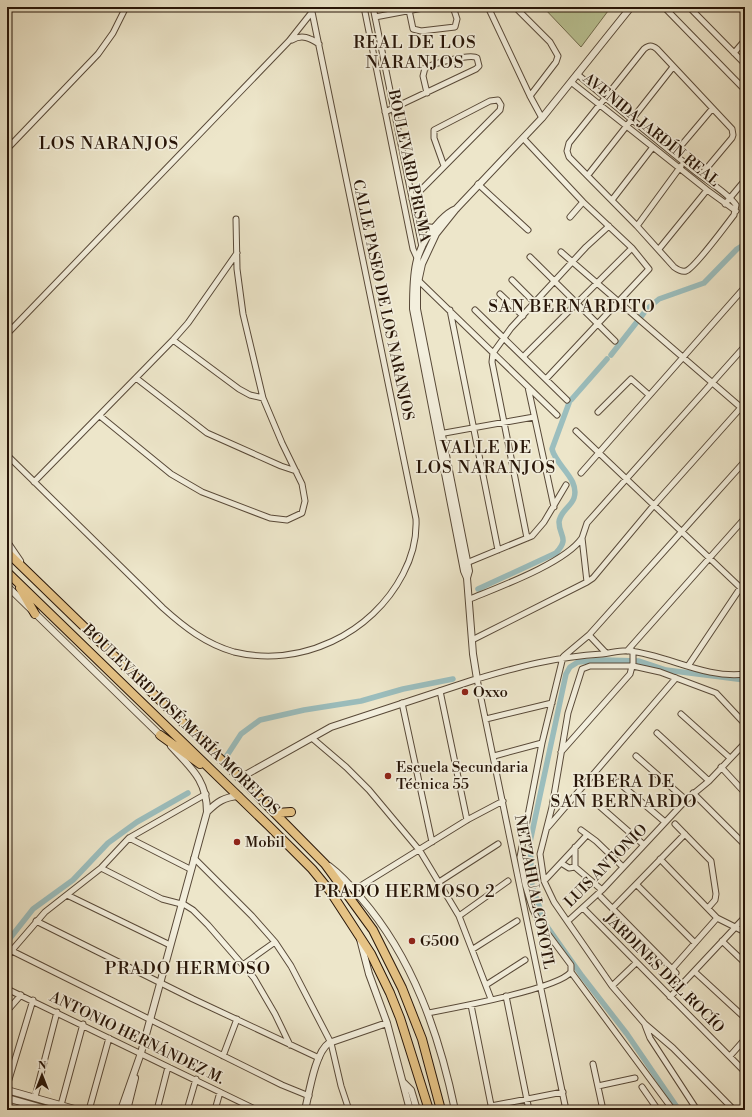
<svg xmlns="http://www.w3.org/2000/svg" width="752" height="1117" viewBox="0 0 752 1117" font-family="'Libre Bodoni',serif">
  <style>
    .green { fill: #bac495; stroke: #706c4e }
    .lines { fill: none; stroke-linecap: round; stroke-linejoin: round }
    .canal { stroke: #9bbebe; stroke-width: 5.5 }
    .minor-casing { stroke: #584938; stroke-width: 7 }
    .tertiary-casing { stroke: #584938; stroke-width: 8 }
    .primary-casing { stroke: #271508; stroke-width: 10 }
    .minor { stroke: #f3efdd; stroke-width: 5 }
    .tertiary { stroke: #f3efdd; stroke-width: 6 }
    .primary { stroke: #e6c385; stroke-width: 8 }
    .poi-dot { fill: #8f2418; stroke: #f3efdd; stroke-width: 1.5 }
    .labels { text-anchor: middle; dominant-baseline: central; stroke-width: 3.5; stroke-linejoin: round; paint-order: stroke }
    .street-label { font-size: 15px; fill: #271508; stroke: #f3efdd }
    .poi-label { font-size: 15px; fill: #271508; stroke: #f3efdd; text-anchor: start }
    .quarter-label { font-size: 17px; letter-spacing: 1px; fill: #271508; stroke: #f3efdd }
  </style>
  <rect width="100%" height="100%" fill="#ede6ca"/>
  <filter id="stains"><feTurbulence type="fractalNoise" baseFrequency=".005" numOctaves="4"/><feColorMatrix values="0 0 0 0 .2 0 0 0 0 .09 0 0 0 0 .02 0 0 0 .5 -.17"/></filter>
  <radialGradient id="worn" r=".72"><stop offset=".6" stop-color="#630" stop-opacity="0"/><stop offset="1" stop-color="#630" stop-opacity=".3"/></radialGradient>
  <!-- green -->
  <path class="green" d="M543 7H604L608 11 581 47Z"/>
  <g class="lines">
    <!-- canal -->
    <path class="canal" d="M611 355 647 309 659 299 704 283 737 249 745 244
      M571 400 607 359
      M478 589 556 553C570 538 559 536 559 522 560 511 571 507 574 498 580 479 556 466 552 449L569 403
      M226 757 241 734 260 720 304 710 361 701 403 689 453 679
      M7 942 33 909 73 880 108 843 137 822 188 793
      M679 1110 627 1034 582 976 546 925 532 886 530 842 566 674 570 667 578 662 604 660 639 661 666 670 745 680"/>
    <!-- minor casing -->
    <g class="minor-casing">
      <path id="minor" d="M364 7 413 249 418 260
        M373 7 422 247
        M488 7 530 96 542 118
        M515 7 550 42 558 56 556 62 530 96
        M664 7 745 90
        M689 7 745 64
        M7 9 10 7
        M409 10 413 29 421 31 455 27 457 19 453 7
        M375 17 428 7
        M292 40C302 34 310 38 319 44
        M734 53 745 40
        M577 74C615 106 653 137 691 168 704 179 727 192 736 205L734 215C726 225 695 268 686 271 682 272 678 270 674 267L637 226 569 157 567 151 569 143 605 98 644 49C649 45 652 45 657 49L732 129 733 135 732 138 701 175
        M571 82 707 190 736 211
        M385 112 476 69 479 66 477 58C471 53 432 64 425 68L423 76 427 93
        M523 138 583 202 632 248 649 269 546 379
        M7 149 98 54 113 33 126 7
        M674 154 712 109
        M588 175 673 67
        M478 184 528 230
        M412 199 500 110 501 105 498 100 490 101 434 130V138L444 166
        M612 200 653 147
        M725 204 745 180
        M570 217 583 202
        M637 226 681 166
        M659 249 707 190
        M561 252 745 411
        M530 257 615 341
        M418 280 557 415
        M512 280 535 303
        M500 294 523 316
        M450 310 498 550
        M475 310 567 400
        M7 334 289 41 312 12
        M173 340 239 389 250 395 263 398
        M493 353 492 362 527 538
        M493 353 511 328 586 247 609 226
        M523 357 632 248
        M136 378 207 433 281 466 296 471
        M528 387 554 507
        M598 412 631 379 649 395
        M100 416 171 474 202 492 270 518 287 520 302 513 305 501 302 484 282 443 263 398 243 314 237 269 236 219
        M576 431 745 592
        M439 434 534 417
        M7 455 163 608C184 627 206 644 234 652 301 668 372 634 403 574 412 557 417 540 416 519L311 7
        M581 473 745 287
        M34 482 173 340 188 323 237 253
        M464 564 532 536 544 522 566 485
        M587 582 582 538 587 523 745 346
        M470 599C499 587 565 563 582 538
        M589 635 606 653
        M472 640 587 582 593 578 654 505 745 403
        M627 651 745 518
        M564 656 589 635 745 461
        M688 666 745 581
        M440 691 467 820
        M402 703 432 842
        M681 714 730 758
        M486 719 552 703
        M657 733 709 781
        M312 738 346 767 369 790 420 851 459 916 491 999
        M561 752 630 674 633 663V651
        M494 756 542 743
        M636 756 686 800
        M721 767 745 793
        M618 782 665 822
        M693 793 745 845
        M596 803 644 845
        M675 824 711 861 716 894 715 900 708 908
        M548 827 676 678
        M581 830 596 841 623 867
        M129 838 190 869
        M194 858 252 916 275 942 291 966 331 1043 341 1086 349 1110
        M660 859 717 918 745 932
        M561 863 569 868 575 867
        M575 867 602 890
        M575 867V847
        M101 868 162 899 185 905 193 910 208 925 254 978 275 1014 290 1045
        M544 881 587 835
        M439 882 498 844
        M637 885 695 943
        M354 890 467 820 503 801
        M67 895 170 945
        M601 897 676 973
        M583 908 745 1072
        M613 908 685 834
        M459 916 508 881
        M36 921 193 999 319 1058
        M568 921 602 890 686 800 709 781 745 743
        M722 941 745 963
        M473 949 517 921
        M12 951 282 1085 309 1096
        M7 956 45 912 101 868 129 838 206 794
        M244 964 275 942
        M672 969 717 918
        M571 972 673 1110
        M695 972 745 1018
        M486 985 525 960
        M612 986 636 963
        M7 989 257 1110
        M506 996 529 1110
        M670 997 745 917
        M471 1005 492 1110
        M7 1011 21 995
        M428 1013C454 1008 558 989 571 972V965L539 922 533 910 525 884 520 857 542 743 563 657
        M645 1025 650 1038 697 1110
        M223 1056 237 1019
        M730 1056 745 1039
        M593 1064 603 1110
        M7 1086 33 1000
        M598 1086 635 1078
        M642 1087 658 1110
        M35 1097 57 1012
        M61 1105 83 1024
        M491 1106 563 1092
        M89 1110 109 1038
        M157 1110 168 1067
        M187 1110 196 1079
        M215 1110 220 1092
        M566 1110 477 679C521 666 556 657 602 654 611 653 621 650 629 651 668 655 705 679 745 674
        M734 1110 673 1048 645 1024 612 986 554 902 544 881 540 854 552 807 568 713 582 669 590 666H633L660 672 716 693 745 724"/>
    </g>
    <!-- tertiary casing -->
    <g class="tertiary-casing">
      <path id="tertiary" d="M456 209C448 212 444 217 439 222 413 249 413 275 413 309L464 571 467 578
        M418 222 425 227 434 228
        M7 542 20 561
        M7 586 163 738
        M171 746C191 768 207 780 207 812
        M240 778 331 727 477 679 473 654 467 578 469 571 417 309V287L422 264 436 234 456 209 542 118 631 7
        M329 866C341 875 351 886 361 898 413 958 439 1034 455 1110
        M360 939 369 974 387 1023 410 1110
        M403 1082 411 1090 417 1110
        M7 1090 78 1110
        M7 1098 49 1110
        M121 1110 141 1053 207 812C217 802 224 797 239 796
        M127 1110 135 1078
        M305 1110C309 1094 315 1052 329 1043L387 1023"/>
    </g>
    <!-- primary casing -->
    <g class="primary-casing">
      <path id="primary" d="M7 552 240 778 325 864 373 930 402 988 422 1039 441 1110
        M7 572 268 825 312 869 330 891 371 954 390 993 400 1018 429 1110
        M20 588 35 614
        M160 735 200 764
        M276 813 291 812"/>
    </g>
    <!-- minor -->
    <use href="#minor" class="minor"/>
    <!-- tertiary -->
    <use href="#tertiary" class="tertiary"/>
    <!-- primary -->
    <use href="#primary" class="primary"/>
  </g>
  <!-- markers -->
  <g class="poi-dot">
    <circle cx="465" cy="692" r="4"/>
    <circle cx="388" cy="776" r="4"/>
    <circle cx="237" cy="842" r="4"/>
    <circle cx="412" cy="941" r="4"/>
  </g>
  <g class="labels">
    <!-- street labels -->
    <g class="street-label">
      <text transform="translate(651 130) rotate(39)">AVENIDA JARDÍN REAL</text>
      <text transform="translate(409 166) rotate(78)">BOULEVARD PRISMA</text>
      <text transform="translate(383 300) rotate(78)">CALLE PASEO DE LOS NARANJOS</text>
      <text transform="translate(181 720) rotate(44)">BOULEVARD JOSÉ MARÍA MORELOS</text>
      <text transform="translate(606 866) rotate(-45)">LUIS ANTONIO</text>
      <text transform="translate(534 892) rotate(79)">NETZAHUALCOYOTL</text>
      <text transform="translate(664 973) rotate(45)">JARDINES DEL ROCÍO</text>
      <text transform="translate(137 1038) rotate(26)">ANTONIO HERNÁNDEZ M.</text>
    </g>
    <!-- poi labels -->
    <g class="poi-label">
      <text x="473" y="692">Oxxo</text>
      <text x="396" y="767">Escuela Secundaria<tspan x="396" dy="17">Técnica 55</tspan></text>
      <text x="245" y="842">Mobil</text>
      <text x="420" y="941">G500</text>
    </g>
    <!-- quarter labels -->
    <g class="quarter-label">
      <text x="415" y="43">REAL DE LOS<tspan x="415" dy="20">NARANJOS</tspan></text>
      <text x="109" y="144">LOS NARANJOS</text>
      <text x="572" y="307">SAN BERNARDITO</text>
      <text x="486" y="448">VALLE DE<tspan x="486" dy="20">LOS NARANJOS</tspan></text>
      <text x="624" y="782">RIBERA DE<tspan x="624" dy="20">SAN BERNARDO</tspan></text>
      <text x="405" y="892">PRADO HERMOSO 2</text>
      <text x="188" y="969">PRADO HERMOSO</text>
    </g>
  </g>
  <!-- margin -->
  <rect width="752" height="1117" fill="none" stroke="#ede6ca" stroke-width="24"/>
  <rect x="8" y="8" width="736" height="1101" fill="none" stroke="#271508" stroke-width="2"/>
  <rect x="12" y="12" width="728" height="1093" fill="none" stroke="#271508"/>
  <!-- north arrow -->
  <g transform="translate(42 1075)" stroke="#f3efdd" stroke-width="3" paint-order="stroke">
  <path d="M0-3L7 15L0 10L-7 15Z" fill="#271508"/>
  <text y="-6" font-size="11" font-weight="bold" text-anchor="middle" fill="#271508">N</text>
  </g>
  <rect width="100%" height="100%" filter="url(#stains)"/>
  <rect width="100%" height="100%" fill="url(#worn)"/>
</svg>
